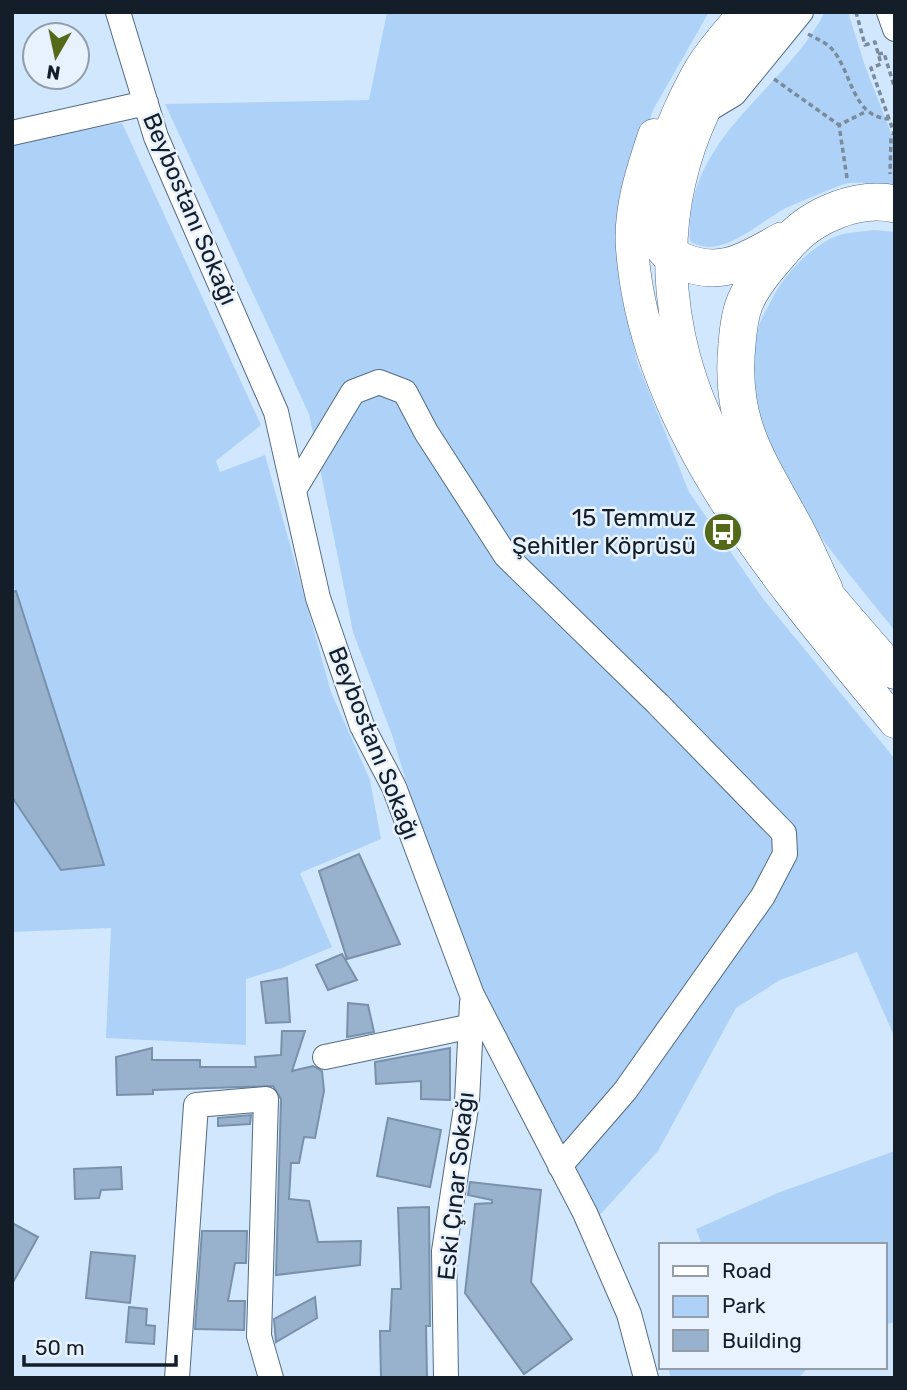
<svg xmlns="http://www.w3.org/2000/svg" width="907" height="1390" viewBox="0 0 907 1390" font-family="Rubik,sans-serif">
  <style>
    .green { fill: #aed2f7 }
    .building { fill: #98b2cd; stroke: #7891ab; stroke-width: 2 }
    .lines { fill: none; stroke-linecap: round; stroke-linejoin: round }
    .minor-casing { stroke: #536b84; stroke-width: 26 }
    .major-casing { stroke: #536b84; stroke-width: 33 }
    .highway-casing { stroke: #536b84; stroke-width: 38 }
    .path { stroke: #7b8b9c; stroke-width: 3.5; stroke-dasharray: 5 3.5; stroke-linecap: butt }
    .minor { stroke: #fff; stroke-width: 24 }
    .major { stroke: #fff; stroke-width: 32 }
    .highway { stroke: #fff; stroke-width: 37 }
    .labels { text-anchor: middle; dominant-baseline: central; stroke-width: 5; stroke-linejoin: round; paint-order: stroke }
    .street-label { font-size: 24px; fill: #141e28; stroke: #e8f2fe }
    .poi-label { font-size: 24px; fill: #141e28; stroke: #e8f2fe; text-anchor: end }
  </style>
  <rect width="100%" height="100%" fill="#d1e7fd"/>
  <!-- green -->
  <path class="green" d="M387 12H709L653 110 632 178 622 247 625 305 637 362 689 492 764 600 895 759V1038L857 952 780 980 736 1008 658 1151 598 1217 457 948 392 735 353 632 309 414 165 104 369 100Z
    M825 12H848L865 66 895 143V186C879 185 856 180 841 185 823 192 804 200 786 208 760 221 720 262 690 241 684 136 782 94 825 12Z
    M122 123 261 425 216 461 220 472 265 455 331 692 370 780 381 839 300 873 332 947 282 968 246 979V1045L106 1038 111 928 12 932V797L104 865 12 581V143Z
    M874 230 895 232V631C830 549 728 441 759 326 762 316 769 306 773 297 784 276 806 252 828 240 841 232 860 232 874 230Z
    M895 1151V1322L884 1325V1245H702L696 1229 780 1192Z
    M668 1367H719L720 1370 732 1367H809L798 1378H671Z"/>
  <!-- building -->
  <path class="building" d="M16 591 104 865 61 870 12 797V592Z
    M359 854 400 944 347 959 319 871Z
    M342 954 357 980 328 990 316 965Z
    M287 978 290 1022 266 1023 261 982Z
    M348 1003 368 1005 374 1032 347 1037Z
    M282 1031H305L292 1071 313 1066 322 1071 324 1091 315 1138 304 1137 299 1163H291L289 1199 309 1201 318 1242 361 1241 360 1265 276 1275 281 1099 273 1086 153 1090V1094L117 1095 116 1057 152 1048V1060H200V1067H256L255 1057 281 1055Z
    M450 1048V1100L421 1099V1081L376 1084 375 1062Z
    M251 1115 250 1124 218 1126V1118Z
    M388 1118 441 1130 430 1187 377 1176Z
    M121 1167 122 1189 101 1190 99 1198 75 1199 74 1169Z
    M470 1182 541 1190 531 1282 572 1339 524 1374 465 1293 475 1204 492 1203V1200L468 1195Z
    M429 1207 430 1326H426L427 1378H381L380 1331H390L392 1289H401L398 1208Z
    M12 1223 38 1237 12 1284Z
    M202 1231H247L246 1263H235L228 1301H245L244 1330 195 1329Z
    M91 1252 135 1256 130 1303 86 1298Z
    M315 1297 317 1318 276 1342 274 1319Z
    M129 1307 147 1309 146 1325 155 1326 154 1344 126 1342Z"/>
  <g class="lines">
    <!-- minor casing -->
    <g class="minor-casing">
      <path id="minor" d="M118 12 156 137 276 412 318 598 362 726 394 787 472 995 585 1213 629 1314 646 1378
        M889 12 895 29
        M704 112 734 94 801 12
        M12 133 146 103
        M294 490 353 392 379 382 405 392 426 432 506 556 658 704 784 833 785 854 763 896 625 1091 560 1166
        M325 1057 472 1026
        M177 1378 196 1105 266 1099 259 1336 271 1378
        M446 1378 444 1251 467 1101 472 1003"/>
    </g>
    <!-- major casing -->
    <g class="major-casing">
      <path id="major" d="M773 12C747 42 720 76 703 113 650 228 666 357 730 464 773 536 841 609 895 673
        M654 135C642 171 629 210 632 248 645 431 784 587 895 722"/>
    </g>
    <!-- highway casing -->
    <g class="highway-casing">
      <path id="highway" d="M748 12C733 31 714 50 702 71 680 109 621 232 679 260 720 279 746 261 782 241
        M824 589C814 569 805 547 794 527 758 460 729 424 737 344 738 331 740 314 745 302 755 279 773 261 789 242 813 215 858 196 895 204"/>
    </g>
    <!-- path -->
    <path class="path" d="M856 12 865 45 875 42 881 64 871 68 889 119
      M808 34C815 38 827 43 832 49 852 72 852 117 889 119L894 133 891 138 890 174
      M878 54 884 53 895 89
      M774 79 839 125
      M847 178 839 125 867 111"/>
    <!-- minor -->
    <use href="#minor" class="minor"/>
    <!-- major -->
    <use href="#major" class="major"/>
    <!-- highway -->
    <use href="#highway" class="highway"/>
  </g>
  <!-- icons -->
  <defs>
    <g id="bus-disc" transform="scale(2.0125)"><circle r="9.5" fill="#546a19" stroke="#e8f2fe"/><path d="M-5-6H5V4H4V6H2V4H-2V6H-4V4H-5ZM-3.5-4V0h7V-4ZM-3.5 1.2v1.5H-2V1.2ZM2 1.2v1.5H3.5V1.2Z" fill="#fff"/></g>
  </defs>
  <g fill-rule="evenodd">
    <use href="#bus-disc" x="723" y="532"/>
  </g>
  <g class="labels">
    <!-- street labels -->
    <g class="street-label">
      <text transform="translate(190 209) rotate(67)">Beybostanı Sokağı</text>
      <text transform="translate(374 743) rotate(68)">Beybostanı Sokağı</text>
      <text transform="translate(456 1186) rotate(-84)">Eski Çınar Sokağı</text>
    </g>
    <!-- poi labels -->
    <g class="poi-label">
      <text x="696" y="518">15 Temmuz<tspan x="696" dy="28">Şehitler Köprüsü</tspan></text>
    </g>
  </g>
  <!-- border -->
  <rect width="907" height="1390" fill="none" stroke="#141e28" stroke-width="28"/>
  <!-- legend -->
  <rect x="659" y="1243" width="228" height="126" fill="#e8f2fe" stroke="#939da8" stroke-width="2"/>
  <rect x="673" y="1266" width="35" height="10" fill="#ffffff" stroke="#939da8" stroke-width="2"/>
  <text x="722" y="1278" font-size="21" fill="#141e28">Road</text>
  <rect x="673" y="1296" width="35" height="21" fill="#aed2f7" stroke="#939da8" stroke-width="2"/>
  <text x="722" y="1313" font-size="21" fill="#141e28">Park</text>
  <rect x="673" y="1330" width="35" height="21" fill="#98b2cd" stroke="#939da8" stroke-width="2"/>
  <text x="722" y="1348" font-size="21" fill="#141e28">Building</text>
  <!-- north arrow -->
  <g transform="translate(56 56) rotate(189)"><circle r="33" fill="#e8f2fe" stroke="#939da8" stroke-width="2"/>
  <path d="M0-5L12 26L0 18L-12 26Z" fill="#546a19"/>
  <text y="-10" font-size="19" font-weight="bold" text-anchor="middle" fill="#141e28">N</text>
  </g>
  <!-- scale -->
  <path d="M24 1355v10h152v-10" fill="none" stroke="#141e28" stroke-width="3.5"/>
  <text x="35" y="1355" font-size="21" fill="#141e28" stroke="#e8f2fe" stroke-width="5" paint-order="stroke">50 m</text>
</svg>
